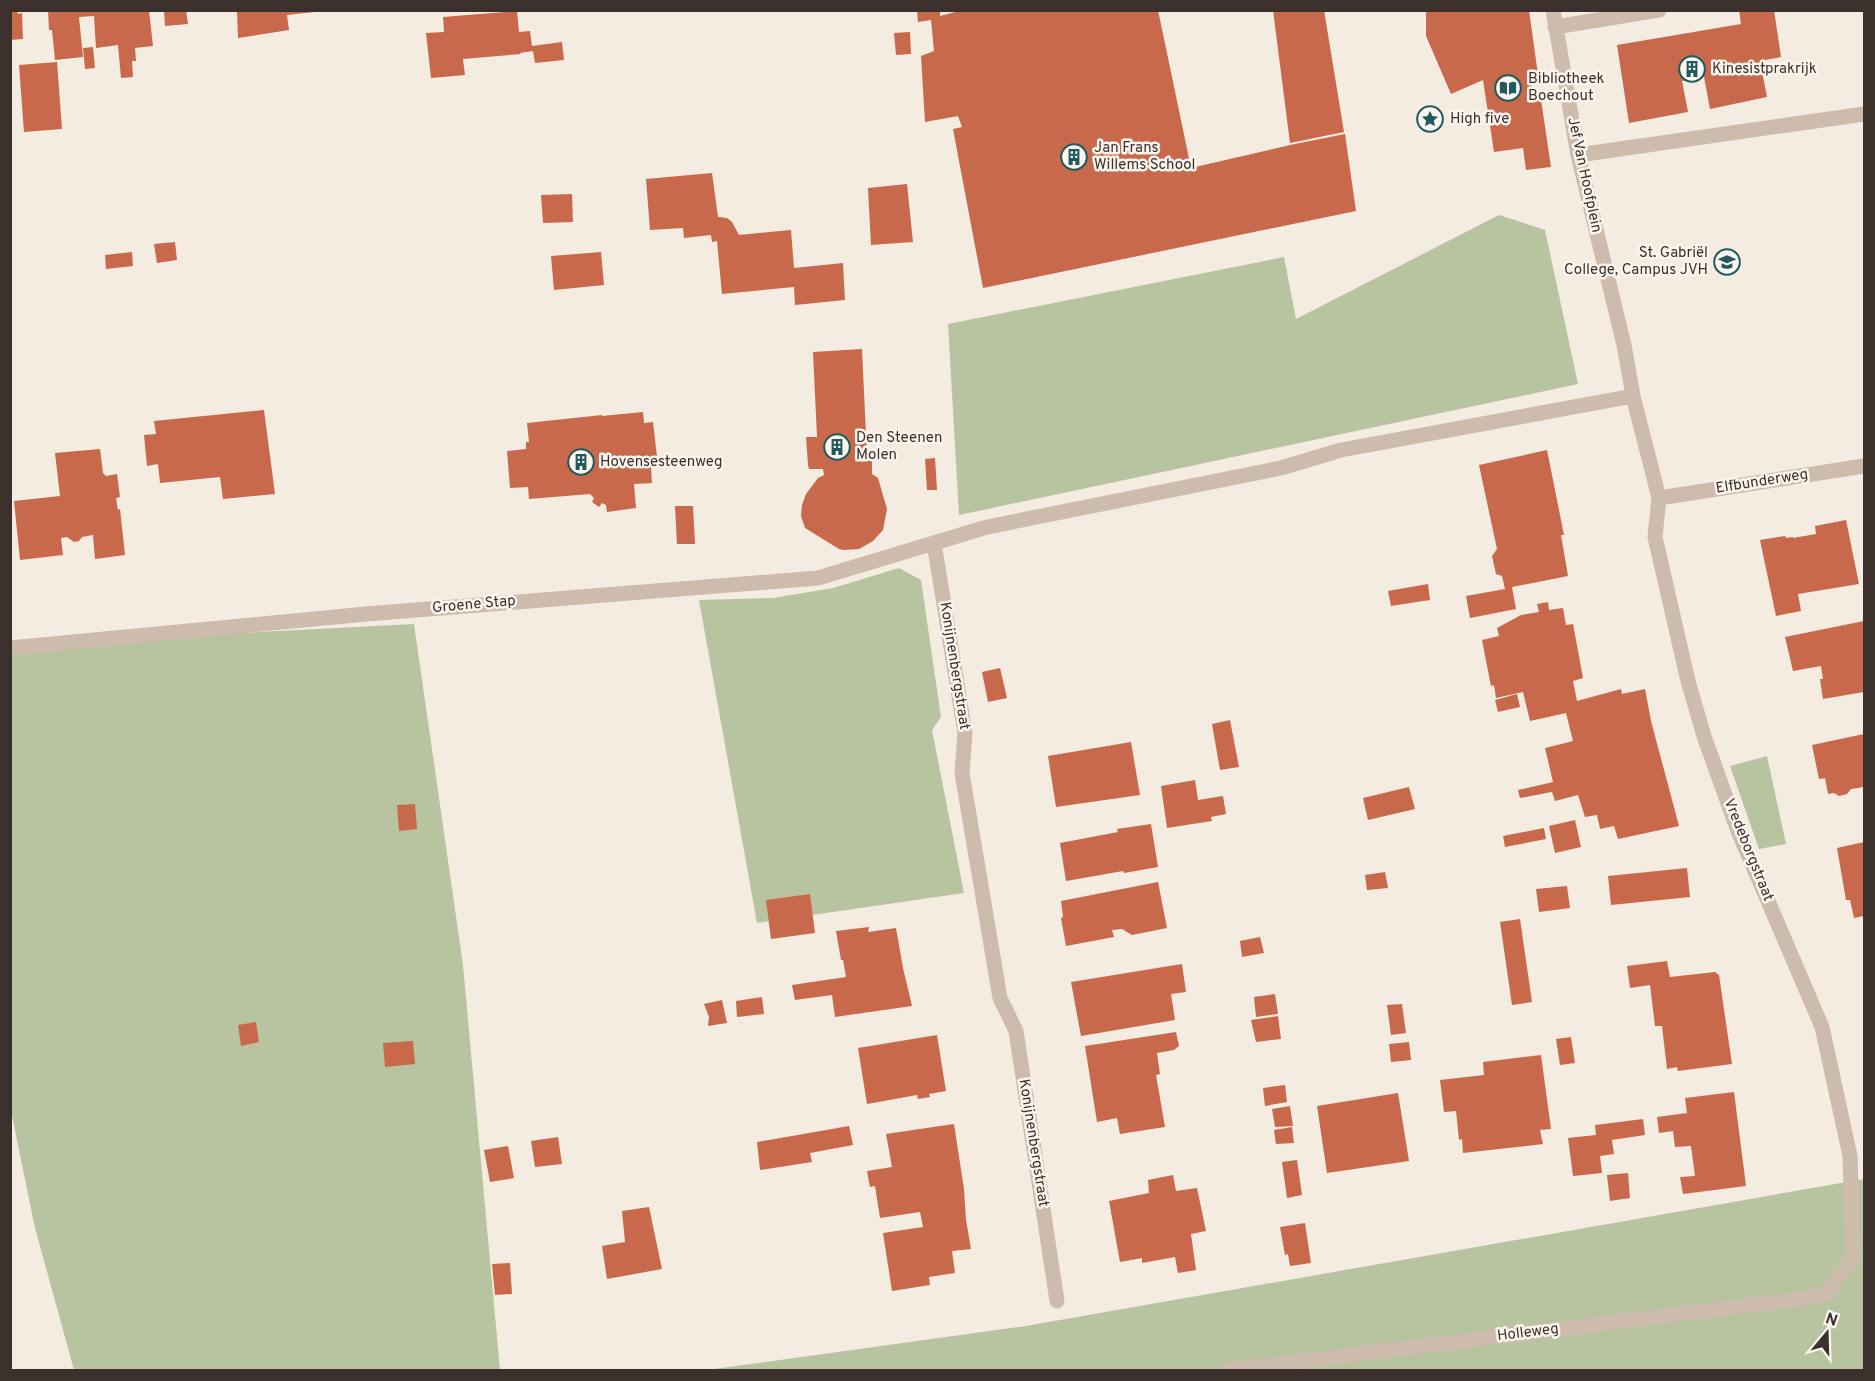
<svg xmlns="http://www.w3.org/2000/svg" width="1875" height="1381" viewBox="0 0 1875 1381" font-family="Overpass,sans-serif">
  <style>
    .green { fill: #b8c4a0 }
    .building { fill: #c8694b }
    .lines { fill: none; stroke-linecap: round; stroke-linejoin: round }
    .minor { stroke: #cdbbac; stroke-width: 15 }
    .labels { text-anchor: middle; dominant-baseline: central; stroke-width: 5; stroke-linejoin: round; paint-order: stroke }
    .poi-label { font-size: 15px; fill: #3b302b; stroke: #fbf5ee; text-anchor: start }
    .street-label { font-size: 15px; fill: #3b302b; stroke: #fbf5ee }
  </style>
  <rect width="100%" height="100%" fill="#f4ebe1"/>
  <!-- green -->
  <path class="green" d="M1499 215 1545 230 1578 384 959 515 948 324 1284 257 1296 319Z
    M899 568 921 580 941 717 932 730 964 893 757 923 699 600 773 598 833 588Z
    M414 624 463 965 500 1370H74L35 1228 11 1111 10 645Z
    M1767 756 1786 844 1759 849 1730 766Z
    M1864 1179V1370H707L1026 1326Z"/>
  <!-- building -->
  <path class="building" d="M10 10H17L18 14 22 13 23 39 10 40Z
    M48 10H149L153 46 135 48 136 61H132L133 77 121 78 118 45 96 48 94 16 79 17 83 57 55 60 52 30H49Z
    M164 10H186L188 24 165 26Z
    M237 10H315V12L287 15 289 30 238 38Z
    M504 10H517L519 32 530 31 532 46 562 42 564 60 535 63 533 51 520 53 521 54 463 59 465 75 431 78 426 33 444 32 443 17 505 12Z
    M917 10H940V16L963 10H1158L1191 168 1290 145 1345 134 1356 211 983 288 953 129 962 127 958 116 925 122 921 56 934 51 931 20 918 22Z
    M1273 10H1324L1344 132 1290 143Z
    M1426 10H1529L1539 82 1531 83 1533 94 1540 93 1551 167 1526 170 1523 148 1494 152 1483 80 1451 94 1426 36Z
    M1739 10H1774L1781 57 1760 61 1767 97 1710 109 1704 77 1682 81 1688 112 1629 123 1617 45 1741 24Z
    M910 32 911 54 896 55 894 33Z
    M93 47 95 68 85 69 83 48Z
    M57 62 62 129 24 132 19 65Z
    M712 173 718 217 727 218 732 222 739 235 791 230 794 268 843 263 845 300 795 305 794 287 722 294 717 241 712 242 711 235 684 238 683 228 650 230 646 179Z
    M907 184 913 242 871 245 868 188Z
    M572 194 573 222 543 223 541 195Z
    M175 242 177 260 157 263 154 244Z
    M132 252 133 266 106 269 105 255Z
    M601 252 604 285 554 290 551 256Z
    M862 349 867 456H872V474L878 478 887 509 883 530 873 541 859 549 844 550 839 549 805 528 801 516 802 505 806 494 818 478 824 475 823 469H809L808 465 806 437H817L813 352Z
    M264 410 275 494 223 499 220 477 160 483 158 464 147 466 144 435 156 434 154 421Z
    M643 412 644 423 653 422 657 457 651 468 652 483 634 484 636 508 607 512 606 505 602 503 599 507 592 502 594 498 590 494 529 499 528 487 510 488 507 451 526 449V442H529L527 423 602 415V416Z
    M100 449 103 473 106 476 117 474 120 497 116 498 118 510 120 509 125 555 95 559 93 535 82 537 79 541 74 542 67 537 61 538 63 555 20 560 14 501 60 496 55 453Z
    M1547 450 1564 535H1561L1568 576 1512 587 1516 609 1470 618 1466 596 1505 589 1502 576 1496 574 1492 556 1497 549 1479 465Z
    M935 458 937 490H927L925 459Z
    M675 506H693L695 544H677Z
    M1846 520 1859 584 1798 594 1801 611 1776 616 1760 540 1785 536 1786 538 1793 537V538L1816 534 1815 526Z
    M1428 584 1430 600 1391 606 1388 591Z
    M1548 602 1549 610 1563 608 1566 625 1573 624 1583 678 1573 681 1577 701 1621 689 1622 694 1645 689 1651 721 1679 826 1618 839 1614 826 1600 829 1597 815 1585 817 1578 795 1555 801 1552 792 1520 798 1518 790 1553 782 1545 748 1573 741 1566 713 1530 721 1523 692 1496 698 1494 685 1491 686 1482 640 1499 636 1497 628 1521 615 1539 612 1537 604Z
    M1864 621V692L1823 699 1820 679H1823L1821 666 1793 671 1785 637Z
    M1000 668 1007 698 988 702 982 672Z
    M1517 694 1520 707 1498 712 1495 700Z
    M1230 720 1239 767 1220 770 1212 724Z
    M1864 734V787L1851 789 1847 794 1839 796 1834 793 1828 794 1825 778 1819 779 1812 745Z
    M1131 742 1140 795 1056 807 1048 756Z
    M1195 780 1198 800 1223 796 1226 814 1211 817 1212 821 1167 828 1161 786Z
    M1409 787 1415 809 1368 820 1363 798Z
    M415 804 417 829 399 831 397 805Z
    M1575 820 1581 847 1555 853 1549 826Z
    M1151 824 1158 867 1124 873 1123 871 1066 881 1060 843 1118 832 1117 829Z
    M1544 828 1546 839 1505 847 1503 836Z
    M1864 842V916L1854 918 1850 900H1846L1837 848Z
    M1687 868 1690 897 1611 905 1608 876Z
    M1385 872 1388 888 1367 890 1365 875Z
    M1158 882 1167 928 1132 935 1122 929 1112 930 1114 937 1066 946 1061 918 1063 917 1061 901Z
    M1567 886 1570 908 1539 912 1536 889Z
    M810 894 815 933 771 939 766 900Z
    M1520 919 1532 1002 1512 1005 1500 922Z
    M869 927 868 932 896 928 903 968 912 1006 835 1017 832 995 795 1000 792 985 846 977 843 960H841L836 931Z
    M1260 937 1264 953 1242 957 1240 941Z
    M1667 961 1670 977 1715 972 1719 975 1732 1064 1678 1071 1677 1067 1667 1069 1662 1026H1655L1650 985 1630 988 1627 966Z
    M1182 964 1186 992 1171 994 1175 1020 1081 1036 1071 982Z
    M1275 994 1278 1014 1256 1017 1254 997Z
    M762 997 764 1014 737 1017 736 1001Z
    M722 1000 727 1023 708 1026 709 1017 704 1004Z
    M1402 1004 1406 1033 1391 1035 1387 1005Z
    M1278 1016 1281 1039 1256 1042 1251 1020Z
    M256 1022 259 1042 241 1046 238 1025Z
    M1176 1032 1179 1046 1174 1050 1157 1053 1160 1074 1156 1075 1165 1127 1120 1134 1117 1118 1097 1122 1085 1046Z
    M937 1035 946 1091 929 1094 930 1097 918 1099 917 1095 867 1104 858 1048Z
    M1571 1037 1575 1063 1560 1065 1556 1039Z
    M413 1041 415 1064 385 1067 383 1043Z
    M1409 1042 1411 1060 1391 1062 1389 1044Z
    M1541 1055 1551 1129 1540 1130 1543 1144 1463 1153 1462 1139 1459 1140 1456 1111 1444 1112 1440 1080 1484 1075 1483 1062Z
    M1285 1085 1287 1102 1265 1106 1263 1088Z
    M1734 1092 1746 1186 1683 1194 1680 1177 1695 1176 1691 1146 1675 1147 1673 1131 1659 1133 1657 1117 1687 1113 1685 1098Z
    M1398 1093 1409 1161 1327 1173 1317 1106Z
    M1290 1106 1293 1126 1275 1127 1272 1109Z
    M1643 1119 1645 1135 1612 1140 1614 1154 1600 1156 1602 1173 1573 1176 1568 1138 1596 1135 1595 1125Z
    M954 1124 964 1189 966 1220 971 1249 952 1251 955 1273 929 1277 930 1285 892 1291 883 1233 923 1227 920 1212 880 1218 875 1186 870 1187 867 1171 892 1167 886 1134Z
    M849 1126 853 1145 810 1153 812 1162 760 1170 757 1142Z
    M1292 1127 1294 1143 1276 1144 1274 1130Z
    M558 1137 562 1164 535 1167 531 1141Z
    M508 1146 514 1178 490 1182 484 1150Z
    M1297 1160 1302 1195 1287 1198 1282 1162Z
    M1628 1173 1630 1198 1610 1201 1607 1175Z
    M1173 1175 1176 1191 1197 1188 1206 1231 1191 1234 1196 1270 1178 1273 1175 1257 1142 1263V1258L1120 1262 1109 1201 1149 1193 1148 1180Z
    M649 1207 662 1269 607 1279 602 1246 625 1242 622 1211Z
    M1305 1223 1311 1263 1290 1266 1288 1254 1285 1255 1280 1227Z
    M510 1263 512 1294 495 1295 492 1264Z"/>
  <g class="lines">
    <!-- minor -->
    <path class="minor" d="M1555 27 1659 10
      M1578 155 1864 114
      M1659 498 1864 466
      M934 543 965 733 962 773 1000 998 1016 1031 1057 1301
      M10 648 366 614 818 578 987 527 1281 468 1341 450 1633 396
      M1230 1370 1808 1298 1826 1294 1853 1258 1850 1156 1822 1027 1738 831 1704 736 1688 681 1655 537 1659 498 1633 396 1624 345 1578 155 1553 10"/>
  </g>
  <!-- icons -->
  <defs>
    <g id="building-ring" transform="scale(1.35)"><circle r="9.5" fill="#fbf5ee" stroke="#1f5a5e" stroke-width="1.5"/><path d="M-4-6H4V6H1V3H-1V6H-4ZM-2.5-4.3h1.7v1.8h-1.7ZM.8-4.3h1.7v1.8H.8ZM-2.5-1h1.7V.8h-1.7ZM.8-1h1.7V.8H.8Z" fill="#1f5a5e"/></g>
    <g id="library-ring" transform="scale(1.35)"><circle r="9.5" fill="#fbf5ee" stroke="#1f5a5e" stroke-width="1.5"/><path d="M-6-4Q-3-5.5-.7-3.5V5Q-3 3-6 4ZM6-4Q3-5.5 .7-3.5V5Q3 3 6 4Z" fill="#1f5a5e"/></g>
    <g id="sight-ring" transform="scale(1.35)"><circle r="9.5" fill="#fbf5ee" stroke="#1f5a5e" stroke-width="1.5"/><path d="M0-6L1.8-2.2L6-1.7L2.9 1.2L3.7 5.4L0 3.3L-3.7 5.4L-2.9 1.2L-6-1.7L-1.8-2.2Z" fill="#1f5a5e"/></g>
    <g id="school-ring" transform="scale(1.35)"><circle r="9.5" fill="#fbf5ee" stroke="#1f5a5e" stroke-width="1.5"/><path d="M0-5L7-2L0 1L-7-2ZM-4 1L0 2.5L4 1V4Q0 6-4 4Z" fill="#1f5a5e"/></g>
  </defs>
  <g fill-rule="evenodd">
    <use href="#building-ring" x="1692" y="69"/>
    <use href="#library-ring" x="1508" y="88"/>
    <use href="#sight-ring" x="1430" y="119"/>
    <use href="#building-ring" x="1074" y="157"/>
    <use href="#school-ring" x="1727" y="262"/>
    <use href="#building-ring" x="837" y="447"/>
    <use href="#building-ring" x="581" y="462"/>
  </g>
  <g class="labels">
    <!-- poi labels -->
    <g class="poi-label">
      <text x="1712" y="69">Kinesistprakrijk</text>
      <text x="1528" y="79">Bibliotheek<tspan x="1528" dy="17">Boechout</tspan></text>
      <text x="1450" y="119">High five</text>
      <text x="1094" y="148">Jan Frans<tspan x="1094" dy="17">Willems School</tspan></text>
      <text x="1708" y="253" text-anchor="end">St. Gabriël<tspan x="1708" dy="17">College, Campus JVH</tspan></text>
      <text x="856" y="438">Den Steenen<tspan x="856" dy="17">Molen</tspan></text>
      <text x="600" y="462">Hovensesteenweg</text>
    </g>
    <!-- street labels -->
    <g class="street-label">
      <text transform="translate(1584 175) rotate(78)">Jef Van Hoofplein</text>
      <text transform="translate(1762 482) rotate(-9)">Elfbunderweg</text>
      <text transform="translate(474 605) rotate(-5)">Groene Stap</text>
      <text transform="translate(954 666) rotate(81)">Konijnenbergstraat</text>
      <text transform="translate(1748 850) rotate(68)">Vredeborgstraat</text>
      <text transform="translate(1033 1143) rotate(81)">Konijnenbergstraat</text>
      <text transform="translate(1528 1333) rotate(-7)">Holleweg</text>
    </g>
  </g>
  <!-- border -->
  <rect width="1875" height="1381" fill="none" stroke="#3b302b" stroke-width="24"/>
  <!-- north arrow -->
  <g transform="translate(1827 1333) rotate(19)" stroke="#fbf5ee" stroke-width="4.5" paint-order="stroke">
  <path d="M0-4.5L10 22L0 15L-10 22Z" fill="#3b302b"/>
  <text y="-9" font-size="16" font-weight="bold" text-anchor="middle" fill="#3b302b">N</text>
  </g>
</svg>
